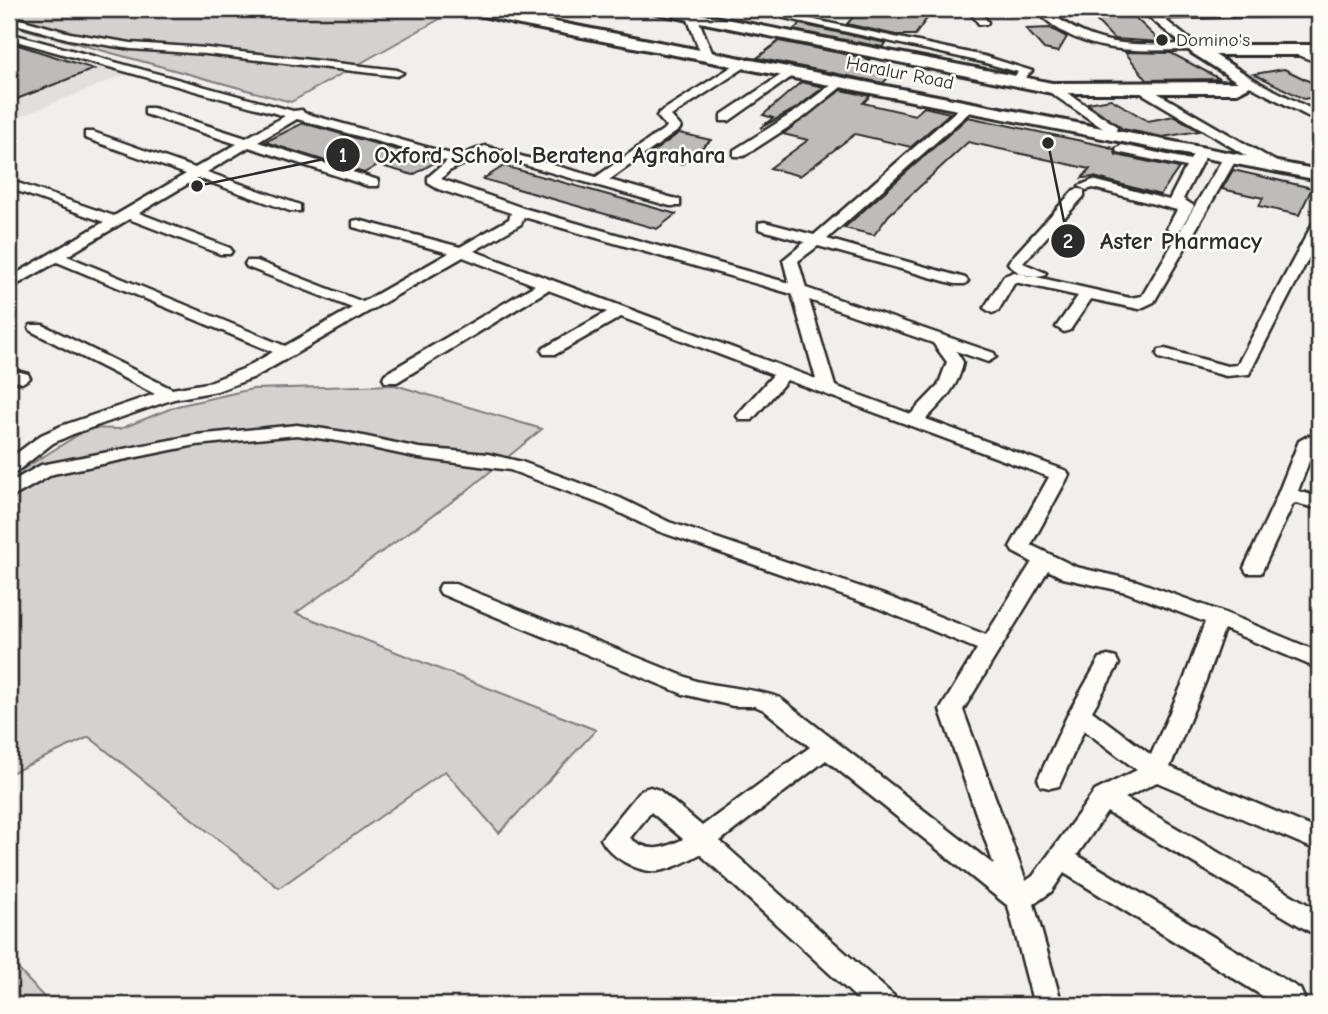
<svg xmlns="http://www.w3.org/2000/svg" width="1328" height="1014" viewBox="0 0 1328 1014" font-family="'Comic Neue',sans-serif">
  <style>
    .built { fill: #e1e0dc }
    .green { fill: #d3d2cf; stroke: #7f7e7d; stroke-width: 2 }
    .building { fill: #bdbcb8; stroke: #2b2b2b; stroke-width: 2 }
    .lines { fill: none; stroke-linecap: round; stroke-linejoin: round }
    .street-casing { stroke: #2b2b2b; stroke-width: 5 }
    .secondary-casing { stroke: #2b2b2b; stroke-width: 6 }
    .street { fill: #fdfcf7; fill-rule: evenodd }
    .secondary { fill: #fdfcf7; fill-rule: evenodd }
    .poi-dot { fill: #2b2b2b; stroke: #fdfcf7; stroke-width: 2.5 }
    .labels { text-anchor: middle; dominant-baseline: central; stroke-width: 5; stroke-linejoin: round; paint-order: stroke }
    .far-poi-label { font-size: 19px; fill: #2b2b2b; stroke: #fdfcf7; text-anchor: start }
    .far-street-label { font-size: 19px; fill: #2b2b2b; stroke: #fdfcf7 }
    .leader { fill: none; stroke: #2b2b2b; stroke-width: 2.5 }
    .callout-dot { fill: #2b2b2b; stroke: #fdfcf7; stroke-width: 2.5 }
    .mark-label { font-size: 21px; text-anchor: middle; font-weight: bold; fill: #fff }
    .callout-label { font-size: 24px; text-anchor: middle; font-weight: bold; fill: #2b2b2b; stroke: #fdfcf7; stroke-width: 5; stroke-linejoin: round; paint-order: stroke }
  </style>
  <rect width="100%" height="100%" fill="#f0efeb"/>
  <filter id="ink" filterUnits="userSpaceOnUse"><feTurbulence type="fractalNoise" baseFrequency=".0143" numOctaves="2"/><feDisplacementMap in="SourceGraphic" scale="14" xChannelSelector="R" yChannelSelector="G"/><feConvolveMatrix kernelMatrix="1 2 1 2 8 2 1 2 1" color-interpolation-filters="sRGB"/></filter>
  <g filter="url(#ink)">
    <!-- built -->
    <path class="built" d="M9 40 126 74 9 121Z"/>
    <!-- green -->
    <path class="green" d="M9 9H448L454 11 291 102 9 25Z
      M395 385 542 429 464 493 296 613 596 730 499 833 445 771 279 888 89 737 9 774V478L89 428 120 429 177 406 252 389Z
      M9 959 51 1005H9Z"/>
    <!-- building -->
    <path class="building" d="M860 9 901 11 911 16 917 10H933L915 35H896L847 24Z
      M1127 10 1161 42 1114 39 1087 11Z
      M800 24 886 43 882 47 793 30Z
      M1050 28 1067 37 1058 52 1044 49 1026 29Z
      M779 41 870 59 862 66 894 72 883 83 757 58Z
      M9 42 94 69 9 102Z
      M1125 52 1171 53 1220 79 1147 80Z
      M1284 69 1319 86V96L1304 99 1254 74Z
      M801 82 824 87 795 109 760 128 773 118 763 115Z
      M841 90 870 96 863 103 915 115 924 107 950 113 911 147 855 134 800 176 770 168 808 140 783 134Z
      M1111 99 1148 121 1174 116 1199 131 1163 137 1123 129 1087 103Z
      M968 117 1110 147 1107 148 1114 149 1116 155 1179 168 1160 195 1094 177 1082 178 1090 169 968 142 889 215 874 235 844 228Z
      M303 123 437 161 413 175 378 165 364 173 265 142Z
      M679 133 711 140 682 164 646 157Z
      M504 166 630 201 676 214 657 229 483 179Z
      M1233 170 1312 188 1299 215 1259 206 1263 198 1222 189Z"/>
    <g class="lines">
      <!-- street casing -->
      <g class="street-casing">
        <path id="street" d="M684 9H694L714 57 712 59 702 57Z
          M744 9H763L984 56 1032 71 1017 85 1011 81 1018 72 982 62Z
          M903 9H914L915 11 910 14Z
          M968 9H978L988 22 987 24H979Z
          M1035 9H1046C1092 47 1125 45 1182 44L1145 14V10L1155 12 1319 9V15L1163 18 1200 48V52L1190 50C1133 51 1077 55 1035 9Z
          M9 16 70 33 131 43 206 48 397 70 403 73 397 76 206 54 131 49 69 39 9 22Z
          M9 33 293 111 302 110 304 113 458 156 485 146 596 177 667 127 657 116 659 113 739 62H747V66L671 116 681 127 679 130 609 180 680 200V206H670L486 154 449 171 441 179 523 208 789 283 783 260 805 242 759 229V223L764 222 814 235 964 104H972V110L827 239 965 278 968 281 965 284H955L818 246 798 261 806 288 994 353 996 357 988 362 956 351 963 362C959 386 943 402 926 419L1067 471 1069 475 1031 545 1076 567 1137 581 1225 613 1319 652V669L1224 629 1206 680 1170 767 1319 830V851L1157 782 1125 798 1319 911V937L1107 812 1077 855 1300 989 1304 998 1301 1005H1277L1064 873 1051 892 1034 904 1062 1005H1034L1008 906 826 760 720 841 894 996 898 1005H864L700 854C687 861 673 869 658 871 638 873 610 857 601 839L641 790 650 787 659 790 702 826 810 747 764 710 755 706H733L683 694 441 594 438 589 441 584H455L696 681C724 688 754 688 780 698L994 865 940 710 977 649 873 606 655 530 606 506 510 470 419 458 344 442 297 435 196 445 53 474 9 499V483L41 465 196 435 297 425 344 432 419 448 488 454 522 462 620 498 669 522 887 596 986 635 1032 562 1013 552 1010 547 1049 477 787 380 752 420H740L737 416 740 412 773 375 621 317 556 354H544L542 351 544 348 607 312 548 290 397 382H385L383 378 385 374 535 285 463 257 255 377 217 391 174 399 73 434 53 443 16 472 9 474V459L41 435 61 426 155 394 31 331 29 328 31 325H43L172 389 207 383 243 369 273 352 57 262 9 289V278L104 222 9 188V180L114 216 186 174 85 138V132H93L195 168 237 144 145 114V108H153L246 138 285 116 9 39ZM297 119 447 161 428 177V183L438 189 511 213 509 219 460 247 358 220 353 221V227L449 253 363 302 257 261H247L245 264 247 267 352 308 285 346 67 256 129 219 220 254H230L232 251 230 248 139 213 198 178 290 211H300V205L207 172 249 147 368 186H378V180L258 142ZM524 217 792 294 816 379 474 251 521 224ZM809 300 933 343 947 362 938 386 911 414 835 386ZM1048 570 1063 578 1126 592 1205 622 1184 680 1151 755 1092 711 1119 664 1116 658 1108 656 1100 658 1068 714 1038 779 1041 786 1050 788 1059 786 1084 730 1137 770 1095 791 1033 876 1026 881 963 710ZM651 812 683 839C662 850 649 853 630 838Z
          M1294 47 1319 56V63L1290 52V48Z
          M787 71 797 73 729 121H721V115Z
          M1246 80H1254L1319 113V122L1246 84Z
          M836 81 846 83 804 117 744 156H734V150L796 111Z
          M1142 84 1280 164 1282 167 1275 171 1270 170 1138 91 1136 88Z
          M1048 85H1056L1115 125 1117 128 1112 138H1104V129L1048 91Z
          M1122 145 1190 160 1196 149H1206L1207 152 1183 199 1194 206 1179 231H1169L1167 228 1177 210 1093 188 1086 190 1079 186 1093 180 1169 200 1186 167 1117 152 1116 149Z
          M1230 154 1237 158 1154 302 1139 309 1091 299 1070 330 1064 332 1056 327 1078 296 1015 282 998 311 992 313 984 308 1004 276 1014 272 1130 298 1142 296 1223 158Z
          M1079 189 1084 190V196L1023 263 1046 273 1043 276C1031 279 1015 273 1008 263L1010 260 1074 190Z
          M1319 221V238L1249 374 1226 376 1159 358 1157 354 1159 350 1165 349 1227 366 1237 365 1312 225Z
          M9 369 28 374 30 378 22 383 9 379Z
          M1308 436 1319 438V449L1314 448 1298 491 1319 497V509L1296 503 1293 504 1261 573H1247L1244 568 1275 501 1299 441Z"/>
      </g>
      <!-- secondary casing -->
      <g class="secondary-casing">
        <path id="secondary" d="M466 9H489L1319 170V180L515 24 468 12Z
          M648 9H675L1052 83 1238 82 1192 53 1189 50 1192 47 1197 45H1319V55H1215L1258 82 1237 93H1052L655 13Z"/>
      </g>
      <!-- street -->
      <use href="#street" class="street"/>
      <!-- secondary -->
      <use href="#secondary" class="secondary"/>
    </g>
  </g>
  <!-- markers -->
  <circle class="poi-dot" cx="1162" cy="40" r="7"/>
  <g class="labels">
    <!-- far-poi labels -->
    <g class="far-poi-label">
      <text x="1176" y="40">Domino's</text>
    </g>
    <!-- far-street labels -->
    <g class="far-street-label">
      <text transform="translate(900 73) rotate(11)">Haralur Road</text>
    </g>
  </g>
  <!-- callouts -->
  <path class="leader" d="M197 186L343 155M1048 143L1068 241"/>
  <g class="callout-dot">
    <circle cx="197" cy="186" r="7"/>
    <circle cx="1048" cy="143" r="7"/>
    <circle cx="343" cy="155" r="18"/>
    <circle cx="1068" cy="241" r="18"/>
  </g>
  <g class="mark-label">
    <text x="343" y="162">1</text>
    <text x="1068" y="248">2</text>
  </g>
  <g class="callout-label">
    <text x="550" y="163">Oxford School, Beratena Agrahara</text>
    <text x="1181" y="249">Aster Pharmacy</text>
  </g>
  <!-- margin -->
  <rect width="1328" height="1014" fill="none" stroke="#fdfcf7" stroke-width="35"/>
  <rect x="18" y="18" width="1293" height="979" fill="none" stroke="#2b2b2b" stroke-width="2.5" filter="url(#ink)"/>
</svg>
